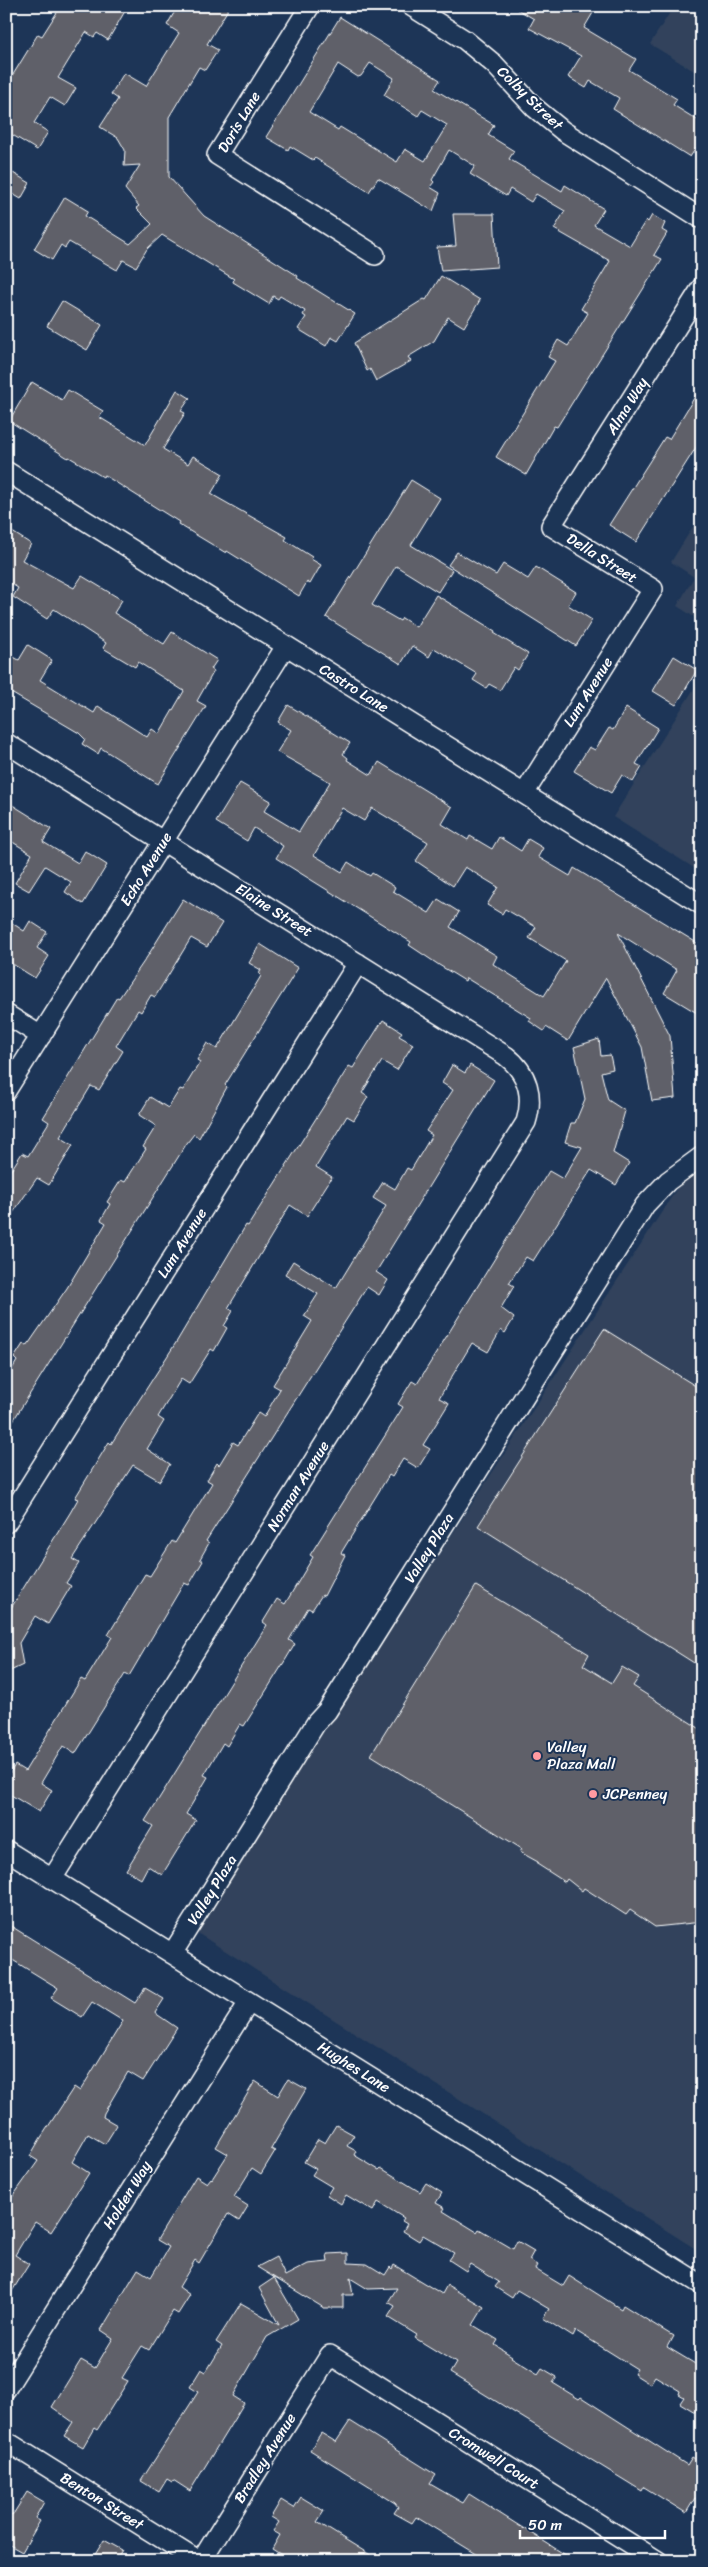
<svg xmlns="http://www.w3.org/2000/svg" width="708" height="2567" viewBox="0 0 708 2567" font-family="Sriracha,sans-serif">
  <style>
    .built { fill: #30425c }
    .building { fill: #5e6169; stroke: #fff; fill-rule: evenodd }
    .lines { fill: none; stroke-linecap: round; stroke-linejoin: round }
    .minor-casing { stroke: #fff; stroke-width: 22 }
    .minor { stroke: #1d3557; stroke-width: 19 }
    .poi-dot { fill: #ff9aa2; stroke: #1d3557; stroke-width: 2 }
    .labels { text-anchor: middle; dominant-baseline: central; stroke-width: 4; stroke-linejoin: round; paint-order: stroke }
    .street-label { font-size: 15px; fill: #fff; stroke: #1d3557 }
    .poi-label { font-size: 15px; fill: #fff; stroke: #1d3557; text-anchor: start }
  </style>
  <rect width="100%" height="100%" fill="#1d3557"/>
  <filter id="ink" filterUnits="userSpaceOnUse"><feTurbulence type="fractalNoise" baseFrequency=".02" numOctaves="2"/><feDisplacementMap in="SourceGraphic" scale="10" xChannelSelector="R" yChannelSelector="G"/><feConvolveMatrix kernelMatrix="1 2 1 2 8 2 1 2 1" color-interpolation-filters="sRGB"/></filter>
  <g filter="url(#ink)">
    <!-- built -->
    <path class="built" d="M674 6H702V76L650 44Z
      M702 512V622L677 606 694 577 671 562Z
      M702 676V873L613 817Z
      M702 1150V2253L194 1931Z"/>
    <!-- building -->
    <path class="building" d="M61 6H128L108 40 97 33 94 37 86 32 58 78 76 88 65 106 50 97 34 123 48 132 37 150 6 131V86L38 34 42 36Z
      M178 6H230L207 44 218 50 205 70 199 67 169 117V177L204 216 298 276 297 278 355 314 338 341 331 337 326 346 298 329 306 317 303 315 305 311 280 296 278 299 273 296 269 304 233 282 234 279 162 235 147 249 136 267 123 260 117 270 69 242 65 248 61 245 52 260 34 249 65 197 88 211 85 216 130 244 152 224 136 208 139 206 125 189 140 165 124 166 125 150 118 138 100 127 118 99 111 94 124 73 146 86 179 33 167 25Z
      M512 6H597L584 28 636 59 629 70 677 99 673 105 702 123V152L696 148 690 157 613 109 619 98 590 81 586 88 568 77 581 56 529 28 534 19Z
      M340 17 440 80 434 89 494 125 488 135 514 151 509 159 562 191 565 185 604 209 594 225 630 246 646 220 648 222 652 215 665 223 662 230 667 233 654 255 662 259 557 427 554 426 526 475 496 457 555 361 548 357 558 340 568 346 588 313 581 309 610 261 554 229 565 211 536 194 531 202 510 189 506 196 470 174 475 166 449 150 432 180 434 182 430 187 440 193 433 211 378 178 369 192 315 158 313 160 290 146 288 150 266 137ZM370 63 394 78 384 95 418 116 422 110 447 125 425 161 405 149 397 162 340 127 338 130 309 112 338 64 358 77 361 76Z
      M13 173 30 183 21 199 6 190V184Z
      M453 214H494L497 267 441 271 437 247 456 246Z
      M441 276 480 300 464 327 448 317 434 341 408 357 411 361 376 381 370 369 367 371 354 343 424 299 426 300Z
      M62 301 102 325 87 350 47 326Z
      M32 382 62 400 68 390 103 411 99 417 145 445 177 390 190 398 181 411 185 413 163 449 188 464 193 456 223 474 211 494 287 537 285 540 312 557 311 559 321 565 310 584 307 582 299 596 227 551 226 553 178 524 179 522 104 475 103 477 69 457 68 458 9 421Z
      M702 385V438L636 542 609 525 665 437 669 439Z
      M411 480 440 498 411 545 452 570 438 592 396 566 372 605 400 621 402 618 416 627 436 595 495 631 494 633 528 654 518 670 514 667 500 690 489 684 486 688 473 680 477 674 434 648 429 657 412 646 401 664 326 617Z
      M6 528 31 544 22 560 74 588 82 576 122 600 114 613 164 644 172 632 217 660 211 669 214 671 197 701 206 706 158 784 101 748 98 754 82 744 85 739 79 733 6 690V653L19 660 28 645 52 660 40 680 94 713 98 706 147 737 152 729 159 734 184 691 138 662 135 667 103 648 106 643 54 609 47 619 13 597 18 588 8 582 6 585Z
      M457 552 496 575 503 564 528 579 536 567 576 592 568 605 592 620 576 646 448 565Z
      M674 656 697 670 676 705 653 691Z
      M288 705 350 743 343 754 348 758 347 760 371 775 379 762 452 807 442 824 468 840 470 836 492 849 499 837 521 851 528 839 543 848 538 857 570 876 574 868 702 946V1016L664 993 677 970 618 933 670 1036 675 1098 652 1101 642 1047 606 978 568 1041 546 1027 544 1031 529 1021 531 1018 466 978 465 981 439 965 409 945 411 942 276 858 283 846 254 828 247 841 216 822 240 783 271 801 264 811 299 832 330 782 277 752 291 730 278 722ZM342 808 364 821 372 808 428 842 416 861 453 886 465 867 498 887 487 905 502 914 505 909 536 927 529 938 566 961 544 996 493 964 497 956 450 927 459 912 438 899 429 913 393 891 395 887 372 873 370 876 348 862 342 872 314 855Z
      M626 708 658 728 636 764 642 767 633 782 622 775 611 793 574 771 589 747 595 750 609 728 613 730Z
      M6 801 51 829 43 842 78 863 85 851 107 865 83 904 65 892 71 882 45 866 29 891 15 883 32 854 6 838Z
      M183 899 222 923 207 947 191 938 155 997 151 995 141 1012 138 1010 116 1046 123 1051 99 1090 91 1086 60 1137 73 1145 49 1185 37 1178 6 1223V1178L22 1153 28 1156 49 1122 43 1118 117 997 119 998 147 957Z
      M6 919 24 931 30 921 47 932 37 948 49 956 35 978 6 960Z
      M260 944 298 968 225 1085 227 1087 199 1138 194 1134 187 1143 6 1432V1379L17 1361 14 1358 23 1344 27 1346 67 1288 106 1223 101 1220 110 1204 107 1202 121 1180 125 1182 146 1149 143 1147 156 1126 139 1115 150 1097 168 1108 180 1089 183 1090 200 1062 197 1060 207 1043 217 1049 261 976 259 974 261 970 249 963Z
      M383 1020 402 1032 399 1036 413 1044 397 1070 382 1061 362 1093 368 1097 354 1120 347 1116 316 1167 332 1177 307 1216 290 1205 228 1308 233 1311 224 1326 227 1328 214 1351 211 1349 189 1384 181 1379 158 1417 164 1421 147 1449 170 1464 160 1481 133 1465 72 1559 79 1563 66 1583 71 1586 48 1624 35 1616 19 1643 23 1665 6 1673V1616L70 1513 78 1499 75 1498 109 1442 111 1444 177 1341 246 1225 248 1226 349 1066 353 1068Z
      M599 1039 601 1056 610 1055 613 1069 601 1072 608 1100 625 1111 613 1153 629 1163 616 1185 591 1170 533 1261 526 1257 509 1283 514 1286 501 1308 514 1318 505 1333 501 1330 488 1352 472 1343 439 1398 449 1403 423 1445 430 1449 418 1468 403 1459 392 1477 389 1475 341 1553 345 1555 324 1596 322 1595 312 1610 308 1608 289 1640 295 1644 286 1659 244 1726 240 1724 227 1746 223 1743 204 1775 208 1777 186 1814 196 1820 162 1875 148 1866 141 1879 126 1870 153 1826 145 1821 267 1625 263 1622 277 1599 285 1604 313 1557 310 1555 403 1407 398 1404 412 1381 417 1384 549 1171 563 1179 582 1147 565 1142 571 1123H575L585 1099 574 1047Z
      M452 1065 465 1073 470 1065 494 1080 376 1272 388 1280 379 1295 367 1287 206 1541 209 1543 200 1559 203 1561 189 1585 184 1583 129 1676 125 1674 75 1754 63 1746 41 1783 52 1790 39 1812 6 1792V1779L15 1765 25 1771 81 1679 85 1681 112 1637 108 1635 145 1574 150 1576 172 1541 175 1543 212 1483 207 1480 217 1463 219 1465 233 1442 238 1445 258 1413 264 1417 280 1389 273 1385 312 1321 304 1316 318 1294 285 1274 293 1261 336 1288 386 1206 373 1198 383 1182 395 1189 407 1168 411 1170 432 1135 426 1131 453 1090 442 1083Z
      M604 1329 702 1390V1668L478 1526Z
      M476 1586 589 1654 583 1665 612 1683 622 1667 639 1677 633 1686 702 1730V1922L655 1927 630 1910 626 1915 584 1888 582 1891 567 1879 565 1882 537 1864 538 1862 520 1852 522 1849 371 1755Z
      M6 1923 135 2003 145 1988 164 1999 155 2013 177 2028 143 2081 128 2072 104 2113 103 2117 117 2125 105 2144 88 2134 72 2162 89 2173 51 2232 35 2222 15 2255 29 2264 6 2301V2206L38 2161 30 2156 40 2139 74 2087 80 2091 123 2021 92 2002 82 2017 51 1998 58 1988 6 1956Z
      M288 2079 306 2089 271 2149 275 2151 261 2174 252 2168 234 2197 248 2206 239 2221 228 2214 199 2263 195 2260 179 2287 190 2295 178 2314 173 2311 149 2350 142 2346 122 2378 128 2381 99 2427 97 2430 94 2428 83 2447 64 2436 73 2422 52 2407 81 2360 95 2368 113 2338 101 2330 138 2269 151 2277 169 2247 157 2240 196 2176 207 2183 211 2178 212 2179 228 2154 216 2147 255 2081 278 2096Z
      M336 2125 354 2135 347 2146 356 2151 354 2155 379 2170 381 2168 420 2192 426 2183 442 2193 436 2203 445 2208 443 2211 477 2232 479 2229 513 2249 517 2241 534 2251 529 2260 537 2265 535 2269 563 2286 569 2276 621 2309 623 2305 673 2336 667 2347 702 2368V2402L695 2412 680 2403 684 2397 679 2394 680 2391 655 2376 650 2384 634 2374 637 2369 576 2331 573 2337 543 2318 549 2309 517 2290 512 2298 495 2287 499 2282 470 2264 466 2271 449 2260 454 2253 423 2235 419 2241 403 2231 407 2224 402 2221 404 2218 378 2202 373 2211 346 2195 341 2204 327 2195 332 2187 312 2175 316 2169 304 2162 318 2139 325 2143Z
      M348 2253V2263L367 2264 385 2275 390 2267 392 2269 394 2265 442 2294 447 2285 484 2307 473 2325 498 2340 495 2345 512 2356 511 2357 538 2374 542 2368 557 2377 553 2383 579 2399 581 2397 687 2465 692 2457 702 2463V2490L697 2499 695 2498 686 2513 644 2487 642 2491 450 2373 456 2363 415 2338 417 2335 388 2317 395 2306 388 2302 397 2288 368 2289 350 2278 353 2295H343V2308H324L257 2267 276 2257 285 2276 308 2264 328 2262 327 2254Z
      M274 2278 298 2319 267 2337 233 2396 244 2403 190 2491 173 2480 172 2482 167 2479 159 2492 141 2481 198 2392 190 2387 201 2369 206 2372 222 2346 216 2342 241 2303 279 2325 259 2288Z
      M350 2421 436 2475 430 2484 463 2503 469 2494 575 2561H488L416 2517 412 2523 394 2513 398 2507 395 2503 310 2450 321 2433 336 2442Z
      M27 2492 44 2502 35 2518 40 2521 22 2552 6 2543V2512L12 2516Z
      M301 2497 324 2511 317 2522 380 2561H291L272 2549 280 2535 273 2531 279 2522 271 2517 281 2500 294 2508Z
      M104 2540 122 2550 115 2561H91Z"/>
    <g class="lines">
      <!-- minor casing -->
      <g class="minor-casing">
        <path id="minor" d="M310 6 217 155 375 255
          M411 6 465 40 494 64 535 108 563 131 702 219
          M6 471 702 905
          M6 743 506 1056C528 1073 534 1096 526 1122L52 1879
          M524 794 653 589 551 526 702 287
          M6 1014 41 1036
          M6 1091 286 646
          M6 1523 358 963
          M6 1850 702 2285
          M172 1954 316 1723 327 1711 358 1662 645 1205 668 1181 702 1156
          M6 2389 249 2002
          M6 2441 198 2561
          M201 2561 330 2355 658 2561"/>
      </g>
      <!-- minor -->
      <use href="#minor" class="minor"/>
    </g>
  </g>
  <!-- markers -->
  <g class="poi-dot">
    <circle cx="537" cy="1756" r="5"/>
    <circle cx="593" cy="1794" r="5"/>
  </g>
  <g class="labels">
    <!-- street labels -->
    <g class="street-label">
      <text transform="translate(530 98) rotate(44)">Colby Street</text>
      <text transform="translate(239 122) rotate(-59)">Doris Lane</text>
      <text transform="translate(627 406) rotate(-58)">Alma Way</text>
      <text transform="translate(602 558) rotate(32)">Della Street</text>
      <text transform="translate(354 688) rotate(32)">Castro Lane</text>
      <text transform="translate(588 692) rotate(-58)">Lum Avenue</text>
      <text transform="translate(146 869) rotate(-58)">Echo Avenue</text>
      <text transform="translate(274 910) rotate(32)">Elaine Street</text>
      <text transform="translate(182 1243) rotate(-58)">Lum Avenue</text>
      <text transform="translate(298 1486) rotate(-58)">Norman Avenue</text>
      <text transform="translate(429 1548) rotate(-58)">Valley Plaza</text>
      <text transform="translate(212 1890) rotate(-58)">Valley Plaza</text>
      <text transform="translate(354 2067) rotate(32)">Hughes Lane</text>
      <text transform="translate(127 2195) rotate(-58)">Holden Way</text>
      <text transform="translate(265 2458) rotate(-58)">Bradley Avenue</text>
      <text transform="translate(494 2458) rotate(32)">Cromwell Court</text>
      <text transform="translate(102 2501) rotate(32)">Benton Street</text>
    </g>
    <!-- poi labels -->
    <g class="poi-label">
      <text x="547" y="1747">Valley<tspan x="547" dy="17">Plaza Mall</tspan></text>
      <text x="603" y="1794">JCPenney</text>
    </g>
  </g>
  <!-- margin -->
  <rect width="708" height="2567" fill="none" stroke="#1d3557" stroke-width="25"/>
  <rect x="12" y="12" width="683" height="2542" fill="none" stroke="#fff" stroke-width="2" filter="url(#ink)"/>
  <!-- scale -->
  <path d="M520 2530v8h145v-8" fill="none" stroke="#ffffff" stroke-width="2.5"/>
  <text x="528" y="2530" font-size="15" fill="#ffffff" stroke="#1d3557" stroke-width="4" paint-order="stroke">50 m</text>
</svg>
